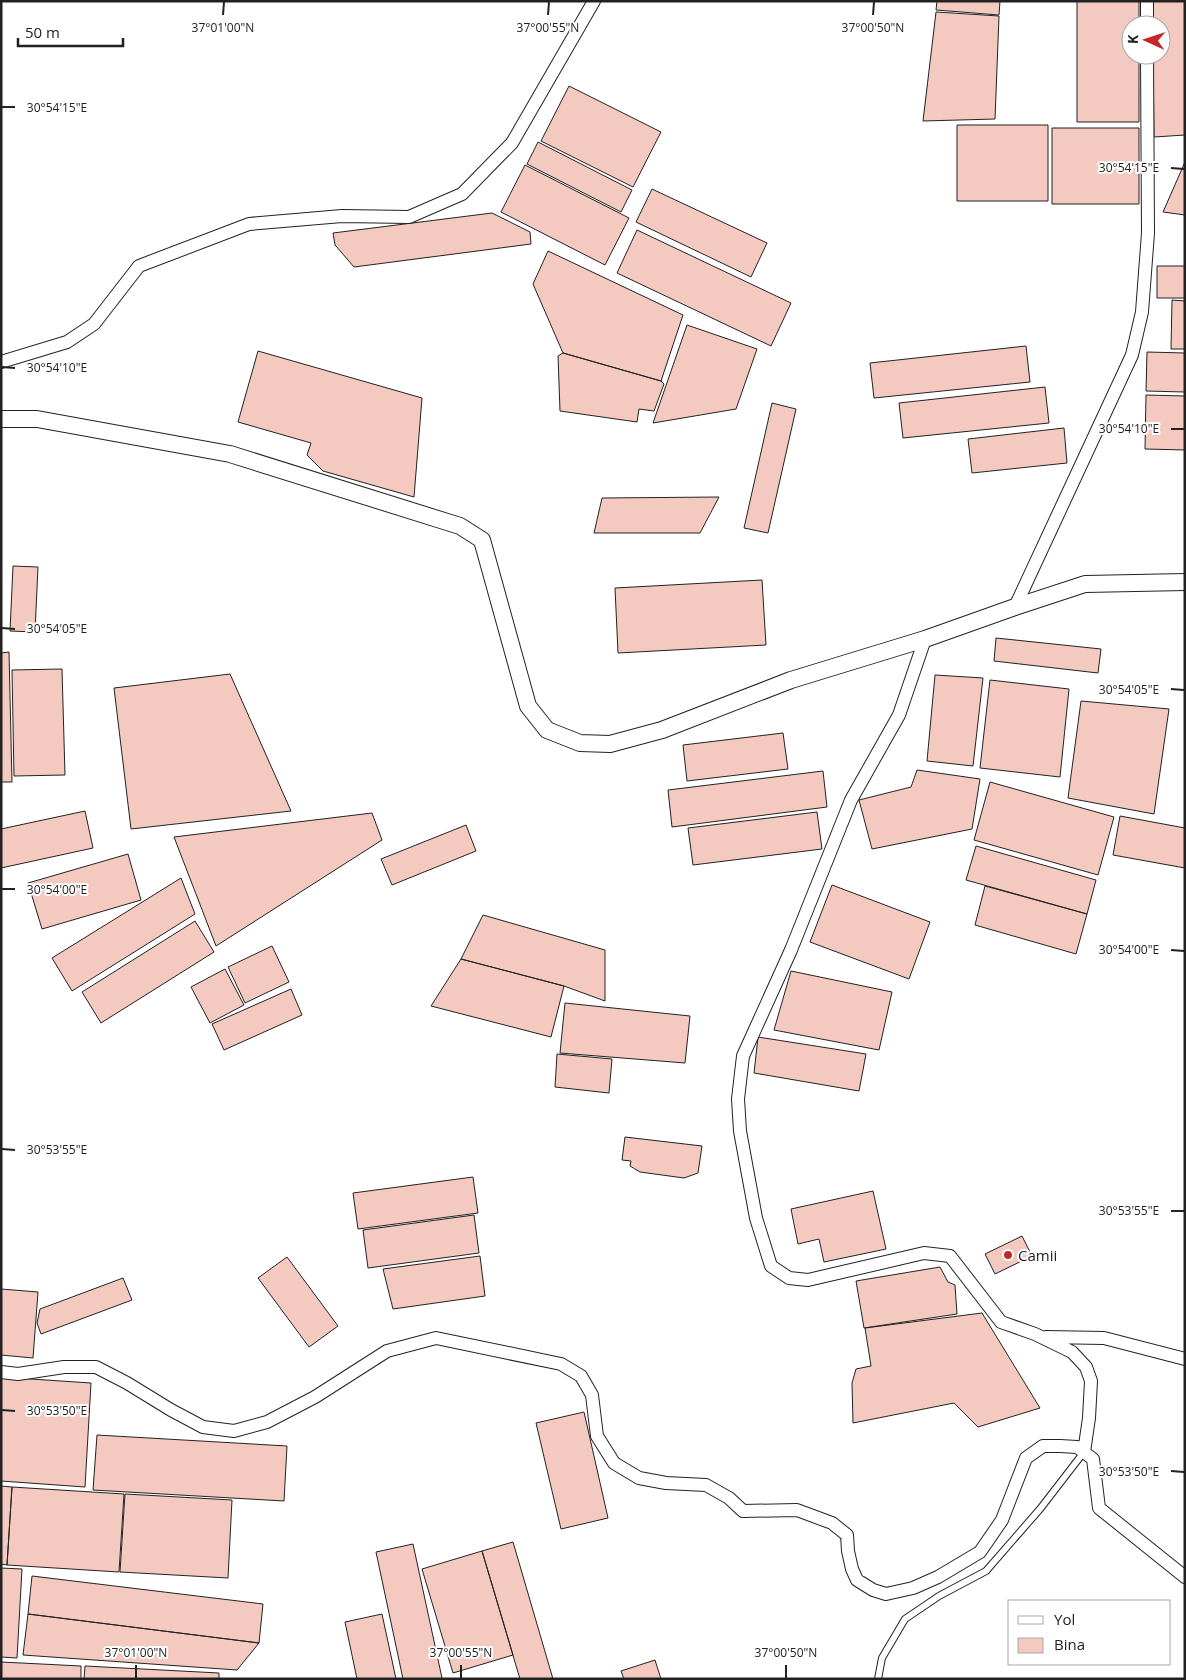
<svg xmlns="http://www.w3.org/2000/svg" width="1186" height="1680" viewBox="0 0 1186 1680" font-family="'Open Sans',sans-serif">
  <style>
    .building { fill: #f3c9c0; stroke: #222 }
    .lines { fill: none; stroke-linecap: round; stroke-linejoin: round }
    .service-casing { stroke: #222; stroke-width: 8 }
    .minor-casing { stroke: #222; stroke-width: 14 }
    .tertiary-casing { stroke: #222; stroke-width: 18 }
    .service { stroke: #fff; stroke-width: 6 }
    .minor { stroke: #fff; stroke-width: 12 }
    .tertiary { stroke: #fff; stroke-width: 16 }
    .ticks { fill: none; stroke: #222; stroke-width: 2 }
    .poi-dot { fill: #c62828; stroke: #fff; stroke-width: 2 }
    .labels { text-anchor: middle; dominant-baseline: central; stroke-width: 4; stroke-linejoin: round; paint-order: stroke }
    .poi-label { font-size: 15px; fill: #222; stroke: #fff; text-anchor: start }
    .ticks-label { font-size: 12px; text-anchor: middle; fill: #222; stroke: #fff; stroke-width: 4; stroke-linejoin: round; paint-order: stroke }
  </style>
  <rect width="100%" height="100%" fill="#fff"/>
  <!-- building -->
  <path class="building" d="M937 1H1000L999 15 936 10Z
    M1077 1H1139V25H1131V55H1139V122H1077Z
    M1152 1H1185V135L1154 137 1153 55H1161V25H1152Z
    M936 12 999 16 995 119 923 121Z
    M569 86 661 132 633 187 541 141Z
    M957 125H1048V201H957Z
    M1052 128H1139V204H1052Z
    M538 142 632 190 621 212 527 164Z
    M1185 162V215L1163 212Z
    M525 165 629 218 605 265 501 212Z
    M652 189 767 243 751 277 636 222Z
    M492 213 530 232 531 244 354 267 335 245 333 233Z
    M637 230 791 303 771 346 617 273Z
    M548 251 683 315 661 381 563 353 533 284Z
    M1157 266H1185V298H1157Z
    M1172 300 1185 301V349H1171Z
    M687 325 757 349 736 409 653 423Z
    M1026 346 1030 382 874 398 870 363Z
    M258 351 422 398 414 497 323 471 307 455 311 443 238 422Z
    M1147 352 1185 353V392L1146 391Z
    M563 353 661 381 664 384 654 411 639 409 637 422 560 411 558 356Z
    M1045 387 1049 423 903 438 899 403Z
    M1146 395 1185 396V450L1145 449Z
    M772 403 796 409 768 533 744 528Z
    M1064 428 1067 463 972 473 968 439Z
    M719 497 700 533H594L602 498Z
    M13 566 38 567 35 632 10 631Z
    M762 580 766 645 618 653 615 588Z
    M996 638 1101 649 1098 673 994 661Z
    M9 652 12 782H1V653Z
    M62 669 65 775 14 776 12 670Z
    M230 674 291 811 131 829 114 688Z
    M935 675 983 678 973 766 927 761Z
    M990 680 1069 689 1060 777 980 768Z
    M1081 701 1169 709 1154 814 1068 798Z
    M783 733 788 769 687 781 683 745Z
    M917 770 980 779 972 829 872 849 859 800 911 787Z
    M823 771 827 807 672 827 668 790Z
    M990 782 1114 817 1098 875 974 840Z
    M85 811 93 848 1 868V829Z
    M817 812 822 849 693 865 688 828Z
    M372 813 382 840 216 946 174 837Z
    M1120 816 1185 828V868L1113 855Z
    M466 825 476 851 392 885 381 859Z
    M976 846 1096 880 1087 914 966 880Z
    M128 854 141 900 42 929 28 883Z
    M181 878 195 914 72 991 52 958Z
    M832 885 930 922 909 979 810 942Z
    M985 886 1087 914 1076 954 975 925Z
    M483 915 605 950V1001L564 986 461 959Z
    M195 921 214 952 101 1023 82 992Z
    M272 946 289 982 245 1003 228 967Z
    M461 959 564 986 551 1037 431 1006Z
    M225 969 244 1005 210 1023 191 987Z
    M791 971 892 992 879 1050 774 1030Z
    M291 989 302 1015 224 1050 212 1024Z
    M565 1003 690 1016 685 1063 560 1053Z
    M758 1037 866 1054 859 1091 754 1073Z
    M557 1054 612 1059 609 1093 555 1087Z
    M625 1137 702 1146 698 1173 684 1178 640 1172 630 1166 631 1161 622 1160Z
    M473 1177 478 1213 358 1229 353 1193Z
    M873 1191 886 1249 824 1262 819 1239 798 1244 791 1209Z
    M474 1215 479 1253 368 1268 363 1230Z
    M1022 1236 1032 1256 995 1274 985 1254Z
    M480 1256 485 1296 393 1309 383 1269Z
    M287 1257 338 1326 309 1347 258 1278Z
    M940 1267 948 1282 955 1285 957 1314 864 1328 856 1281Z
    M123 1278 132 1300 41 1334 37 1323 40 1309Z
    M1 1289 38 1292 33 1358 1 1355Z
    M982 1313 1040 1408 978 1427 954 1403 853 1423 852 1383 856 1369 871 1366 865 1328Z
    M1 1377 91 1383 85 1487 1 1481Z
    M584 1412 608 1518 561 1529 536 1423Z
    M97 1435 287 1446 284 1501 93 1490Z
    M1 1486 12 1487 7 1565 1 1564Z
    M12 1487 124 1494 119 1572 7 1565Z
    M125 1494 232 1500 228 1578 120 1572Z
    M513 1542 553 1679H520L482 1551Z
    M413 1544 442 1678 439 1679H403L376 1552Z
    M482 1551 513 1655 453 1673 422 1569Z
    M1 1568 22 1569 17 1658 1 1657Z
    M32 1576 263 1604 259 1643 28 1614Z
    M28 1614 259 1643 237 1670 23 1655Z
    M382 1614 396 1679H357L345 1622Z
    M655 1660 661 1679H624L621 1671Z
    M1 1662 81 1666V1679H1Z
    M85 1666 219 1673V1679H84Z"/>
  <g class="lines">
    <!-- service casing -->
    <g class="service-casing">
      <path id="service" d="M878 1679 882 1658 905 1619 939 1596 986 1571 1040 1509 1084 1452"/>
    </g>
    <!-- minor casing -->
    <g class="minor-casing">
      <path id="minor" d="M1147 1V25
        M1 362 67 342 94 324 139 266 249 224 342 216 409 217 462 194 512 143 594 1
        M1015 607 1132 355 1142 312 1148 233 1147 55
        M925 639 899 715 851 800 791 950 743 1056 738 1099 740 1131 756 1218 771 1266 789 1278 808 1280 924 1253 950 1256 1001 1322 1035 1334 1072 1352 1086 1367 1091 1381 1089 1418 1084 1452
        M1046 1337 1104 1338 1185 1359
        M1 1372 18 1374 64 1367H96L127 1383 171 1410 203 1427 234 1431 267 1422 315 1397 387 1351 436 1338 561 1364 581 1376 592 1395 597 1436 614 1463 639 1478 666 1483 706 1485 729 1498 743 1511 797 1510 832 1523 847 1535 848 1551 852 1569 857 1580 873 1590 886 1594 913 1588 938 1577 980 1552 1002 1520 1026 1458 1043 1446H1060L1077 1447 1093 1459 1099 1508 1185 1577"/>
    </g>
    <!-- tertiary casing -->
    <g class="tertiary-casing">
      <path id="tertiary" d="M1 419H37L230 454 460 526 482 540 528 706 547 730 580 743 610 744 662 730 791 680 925 639 1015 607 1085 584 1185 582"/>
    </g>
    <!-- service -->
    <use href="#service" class="service"/>
    <!-- minor -->
    <use href="#minor" class="minor"/>
    <!-- tertiary -->
    <use href="#tertiary" class="tertiary"/>
  </g>
  <!-- ticks -->
  <path class="ticks" d="M223 15 224 2M548 15 549 2M873 15 874 2M2 107H15M1171 168 1184 169M2 367 15 368M1171 429H1184M2 628 15 629M1171 689 1184 690M2 889H15M1171 950 1184 951M2 1149 15 1150M1171 1211H1184M2 1410 15 1411M1171 1471 1184 1472M136 1678V1665M461 1678V1665M786 1678V1665"/>
  <!-- markers -->
  <circle class="poi-dot" cx="1008" cy="1255" r="5"/>
  <g class="labels">
    <!-- poi labels -->
    <g class="poi-label">
      <text x="1018" y="1255">Camii</text>
    </g>
  </g>
  <g class="ticks-label">
    <text x="223" y="32">37°01'00"N</text>
    <text x="548" y="32">37°00'55"N</text>
    <text x="873" y="32">37°00'50"N</text>
    <text x="57" y="112">30°54'15"E</text>
    <text x="1129" y="172">30°54'15"E</text>
    <text x="57" y="372">30°54'10"E</text>
    <text x="1129" y="433">30°54'10"E</text>
    <text x="57" y="633">30°54'05"E</text>
    <text x="1129" y="694">30°54'05"E</text>
    <text x="57" y="894">30°54'00"E</text>
    <text x="1129" y="954">30°54'00"E</text>
    <text x="57" y="1154">30°53'55"E</text>
    <text x="1129" y="1215">30°53'55"E</text>
    <text x="57" y="1415">30°53'50"E</text>
    <text x="1129" y="1476">30°53'50"E</text>
    <text x="136" y="1657">37°01'00"N</text>
    <text x="461" y="1657">37°00'55"N</text>
    <text x="786" y="1657">37°00'50"N</text>
  </g>
  <!-- border -->
  <rect width="1186" height="1680" fill="none" stroke="#222222" stroke-width="5"/>
  <!-- legend -->
  <rect x="1008" y="1600" width="162" height="65" fill="#ffffff" stroke="#a7a7a7"/>
  <rect x="1018" y="1616" width="25" height="8" fill="#ffffff" stroke="#a7a7a7"/>
  <text x="1054" y="1625" font-size="15" fill="#222222">Yol</text>
  <rect x="1018" y="1638" width="25" height="15" fill="#f3c9c0" stroke="#a7a7a7"/>
  <text x="1054" y="1650" font-size="15" fill="#222222">Bina</text>
  <!-- north arrow -->
  <g transform="translate(1146 40) rotate(273)"><circle r="24" fill="#ffffff" stroke="#a7a7a7"/>
  <path d="M0-4L9 19L0 12L-9 19Z" fill="#c62828"/>
  <text y="-8" font-size="14" font-weight="bold" text-anchor="middle" fill="#222222">K</text>
  </g>
  <!-- scale -->
  <path d="M18 38v8h105v-8" fill="none" stroke="#222222" stroke-width="2.5"/>
  <text x="25" y="38" font-size="15" fill="#222222" stroke="#ffffff" stroke-width="4" paint-order="stroke">50 m</text>
</svg>
